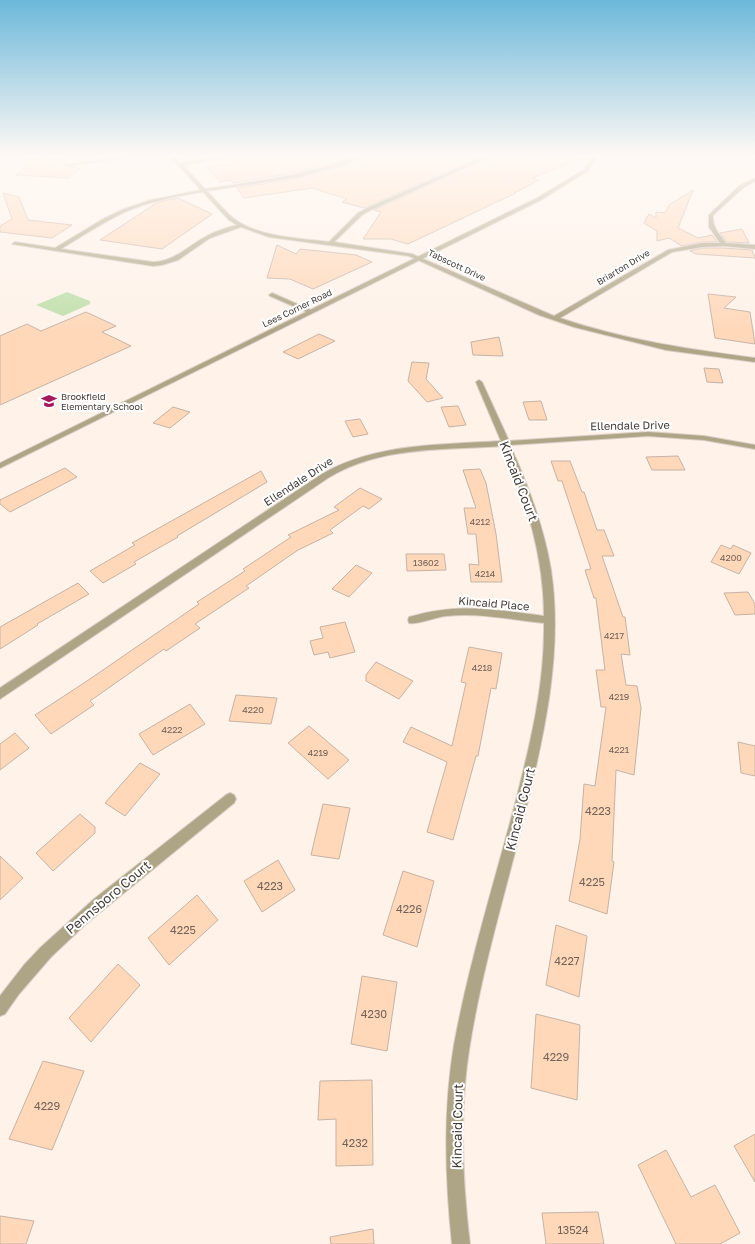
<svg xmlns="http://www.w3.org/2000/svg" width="755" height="1244" viewBox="0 0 755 1244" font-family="'Golos Text',sans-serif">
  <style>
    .green { fill: #c0dfac }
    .building { fill: #ffd8ba; stroke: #c6b3a5 }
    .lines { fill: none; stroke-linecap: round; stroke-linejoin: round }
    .minor-casing { stroke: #d9cdc5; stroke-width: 2 }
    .tertiary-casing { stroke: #d9cdc5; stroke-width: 2 }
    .minor { fill: #aea586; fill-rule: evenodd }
    .tertiary { fill: #aea586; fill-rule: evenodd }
    .labels { text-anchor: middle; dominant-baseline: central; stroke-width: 4; stroke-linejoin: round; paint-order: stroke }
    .far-street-label { font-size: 9px; fill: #433b36; stroke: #fff }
    .far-poi-label { font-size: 9px; fill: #433b36; stroke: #fff; text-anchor: start }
    .number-label { font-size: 9px; fill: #726257 }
    .street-label { font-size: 11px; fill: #433b36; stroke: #fff }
    .near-number-label { font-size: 11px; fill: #726257 }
    .near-street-label { font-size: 13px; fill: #433b36; stroke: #fff }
  </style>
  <rect width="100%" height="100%" fill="#fef2e9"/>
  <!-- green -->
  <path class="green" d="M67 292 90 301V304L63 316 36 305Z"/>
  <!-- building -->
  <path class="building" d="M44 157H49L66 163 64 165 66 167H74L80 169 68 178 16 175 30 160Z
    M230 157H353L319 167 282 175 233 183 230 180 220 182 207 167 240 163Z
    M363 157H481L364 208 342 202 347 199 312 188 244 198 237 188 300 178 343 166Z
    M490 157 584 158 532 178 539 180 514 193H516L408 244 391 239H363L381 212 374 210Z
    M693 190 678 228 698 238 712 235 717 242H702L682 246 669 238 657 241V231L644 223 649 214 656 218V212L665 213 669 205Z
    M3 193 19 197 28 220 72 225 52 238 0 232V226L12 219Z
    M178 198 212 214 162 249 100 240 158 202Z
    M742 229 749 243 727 242 720 233Z
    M277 245 296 254 300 249 356 255 372 262 313 289 290 279 267 278Z
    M702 248H724L752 250 755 258 696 254 690 251Z
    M708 294 736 297 724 308 750 312 755 344 715 338Z
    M86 312 116 326 102 332 131 346 0 405V336L27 324 41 331Z
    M319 334 335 341 298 359 283 352Z
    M499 337 503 356 473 355 471 342Z
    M412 362 429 363 426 379 443 398 427 402 408 381Z
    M704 368 719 369 723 383 707 382Z
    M541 401 547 420H529L523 402Z
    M458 406 466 425 449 427 441 407Z
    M173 407 190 412 170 428 153 423Z
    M360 419 368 434 353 437 345 421Z
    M678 456 685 470H652L646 457Z
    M551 461H570L582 492H584L597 530H604L614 556H602L623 617H625L630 655 621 654 626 685 637 686 641 708 634 775 616 770 612 861 614 862 607 914 569 901 580 839 584 784 595 786 606 707H601L596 670H605L596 598H594L585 570 591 569 562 481H558Z
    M65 468 77 477 10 512 0 504V500Z
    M480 469 486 483 496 534 502 582H471L469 564 479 565 476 534H468L464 508H476L463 470Z
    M261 471 267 482 177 536 178 537 134 562 136 564 103 583 90 571 135 545 132 543Z
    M360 488 382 499 369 509 363 506 330 530 333 533 298 550 246 586 249 588 195 624 200 628 166 651 164 649 90 701 94 705 51 734 35 715 87 681 199 604 197 602 245 571 243 569 291 537 288 535 339 510 334 507Z
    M721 545 731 549 733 545 751 553 739 574 711 562Z
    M406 554H444L446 570 407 571Z
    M356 565 372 573 349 597 332 589Z
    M78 583 89 594 37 624 38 625 0 649V627Z
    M748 592 755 604V614L735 615 724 593Z
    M345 622 355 652 330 658 328 652 314 655 310 641 323 638 320 627Z
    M469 647 502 653 496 689 491 688 478 756H476L453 840 427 832 447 762 403 742 411 727 452 746 466 683 461 682Z
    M376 662 413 681 399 699 366 681V675Z
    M236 695 277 698 271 724 229 721Z
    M190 704 205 724 153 755 139 734Z
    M309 726 349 760 328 779 288 743Z
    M15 733 29 748 0 770V744Z
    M738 742 755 746V776L741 773Z
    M140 763 160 774 125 816 105 803Z
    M323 804 350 808 339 859 311 855Z
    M80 814 95 827V833L53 871 36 853Z
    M0 856 23 878 0 900Z
    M278 860 295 890 262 912 244 881Z
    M403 871 434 881 417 947 383 935Z
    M197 895 218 920 169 965 148 938Z
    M556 925 587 936 579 997 546 985Z
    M118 964 140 985 91 1042 69 1018Z
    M362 976 397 982 387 1051 351 1044Z
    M536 1014 580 1025 577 1100 531 1088Z
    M43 1061 84 1071 52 1150 9 1139Z
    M372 1080 373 1165 336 1166V1119L318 1120 320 1081Z
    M755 1134V1182L734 1146Z
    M666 1150 691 1197 715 1185 740 1233 720 1244H676L638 1165Z
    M598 1212 604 1244H546L542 1213Z
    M0 1216 34 1221 26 1244H0Z
    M373 1229 374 1244H331L330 1237Z"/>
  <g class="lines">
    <!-- minor casing -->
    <g class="minor-casing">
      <path id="minor" d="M123 157H133L67 166 65 165Z
        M171 157H175L180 163 229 157 183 165 205 189C258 181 307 175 357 157H362L342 165 300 177 207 191C216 200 224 211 233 218 259 238 299 238 329 242L358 213 367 208 484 157H489L371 210 362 215 334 242 412 254 554 316 668 250 702 243H720L709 227V215L739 186 755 178V181L743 188 713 215C712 227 719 234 726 243L755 245V249L724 246 702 247 672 252 560 318C624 340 688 349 755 358V362L666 350 574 327 539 315 409 256 269 237 241 227 210 238 178 260 162 265 153 266 12 244 15 242 55 248 103 219 124 209 151 200 201 190ZM203 192 229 220 237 225C226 228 215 231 205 237 187 247 175 261 153 262L61 249C82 236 103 222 125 212 150 201 177 196 203 192Z
        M272 293 313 311 314 312 309 313 270 296 269 295Z
        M479 380 482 382 509 441 648 432 704 436 755 445V449L704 440 648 436 510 445C528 485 544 527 551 570 563 650 545 731 526 809 507 887 483 964 470 1044 459 1110 462 1178 470 1244H452C445 1178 443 1110 454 1045 469 963 494 884 515 804 530 745 545 685 544 623 512 620 478 612 446 616 436 617 417 625 409 623L408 620 409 617C459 602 495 610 544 616 544 556 526 500 503 446 444 450 380 446 328 478L0 699V688L322 474C376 443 440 445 501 441L476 382Z
        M230 793 234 795 236 799 234 803 86 924 51 957 19 994 5 1014 0 1016V996L24 965 41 947 94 899 226 795Z"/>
    </g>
    <!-- tertiary casing -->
    <g class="tertiary-casing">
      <path id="tertiary" d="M592 157H596L588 171 541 200 0 468V463L537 198 585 169Z"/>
    </g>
    <!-- minor -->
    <use href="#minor" class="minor"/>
    <!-- tertiary -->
    <use href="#tertiary" class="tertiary"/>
  </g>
  <!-- sky -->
  <linearGradient id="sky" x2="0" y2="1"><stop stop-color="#6cb8da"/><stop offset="0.47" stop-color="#fff9f5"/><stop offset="1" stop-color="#fff9f5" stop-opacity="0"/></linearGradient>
  <rect width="755" height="331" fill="url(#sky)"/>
  <!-- icons -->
  <defs>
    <g id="school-bare" transform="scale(1.2)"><path d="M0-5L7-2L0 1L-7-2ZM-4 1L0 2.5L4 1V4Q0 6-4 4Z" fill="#a4185e" stroke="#fff" stroke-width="2.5" paint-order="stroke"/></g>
  </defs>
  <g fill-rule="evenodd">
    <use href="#school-bare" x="49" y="401"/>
  </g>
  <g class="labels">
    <!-- far-street labels -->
    <g class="far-street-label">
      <text transform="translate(457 265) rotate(25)">Tabscott Drive</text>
      <text transform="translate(623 267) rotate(-31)">Briarton Drive</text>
      <text transform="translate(297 308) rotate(-26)">Lees Corner Road</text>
    </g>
    <!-- far-poi labels -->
    <g class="far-poi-label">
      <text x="61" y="396">Brookfield<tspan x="61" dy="10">Elementary School</tspan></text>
    </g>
    <!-- number labels -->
    <g class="number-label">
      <text x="480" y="521">4212</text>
      <text x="731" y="557">4200</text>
      <text x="426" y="562">13602</text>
      <text x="485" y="573">4214</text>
      <text x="614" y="635">4217</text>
      <text x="482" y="667">4218</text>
      <text x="619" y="696">4219</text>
      <text x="253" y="709">4220</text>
      <text x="172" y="729">4222</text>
      <text x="619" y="749">4221</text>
      <text x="318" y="752">4219</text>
    </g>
    <!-- street labels -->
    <g class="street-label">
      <text transform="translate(630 425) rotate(-1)">Ellendale Drive</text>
      <text transform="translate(298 481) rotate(-33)">Ellendale Drive</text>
      <text transform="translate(494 603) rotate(5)">Kincaid Place</text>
    </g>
    <!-- near-number labels -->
    <g class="near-number-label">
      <text x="598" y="810">4223</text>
      <text x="592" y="881">4225</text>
      <text x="270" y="885">4223</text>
      <text x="409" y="908">4226</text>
      <text x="183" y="929">4225</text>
      <text x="567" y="960">4227</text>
      <text x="374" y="1013">4230</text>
      <text x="556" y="1056">4229</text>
      <text x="47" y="1105">4229</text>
      <text x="355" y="1142">4232</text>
      <text x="573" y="1229">13524</text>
    </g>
    <!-- near-street labels -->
    <g class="near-street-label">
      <text transform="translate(519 481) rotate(69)">Kincaid Court</text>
      <text transform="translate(520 809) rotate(-76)">Kincaid Court</text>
      <text transform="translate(108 897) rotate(-40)">Pennsboro Court</text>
      <text transform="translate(457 1126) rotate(-89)">Kincaid Court</text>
    </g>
  </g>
</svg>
